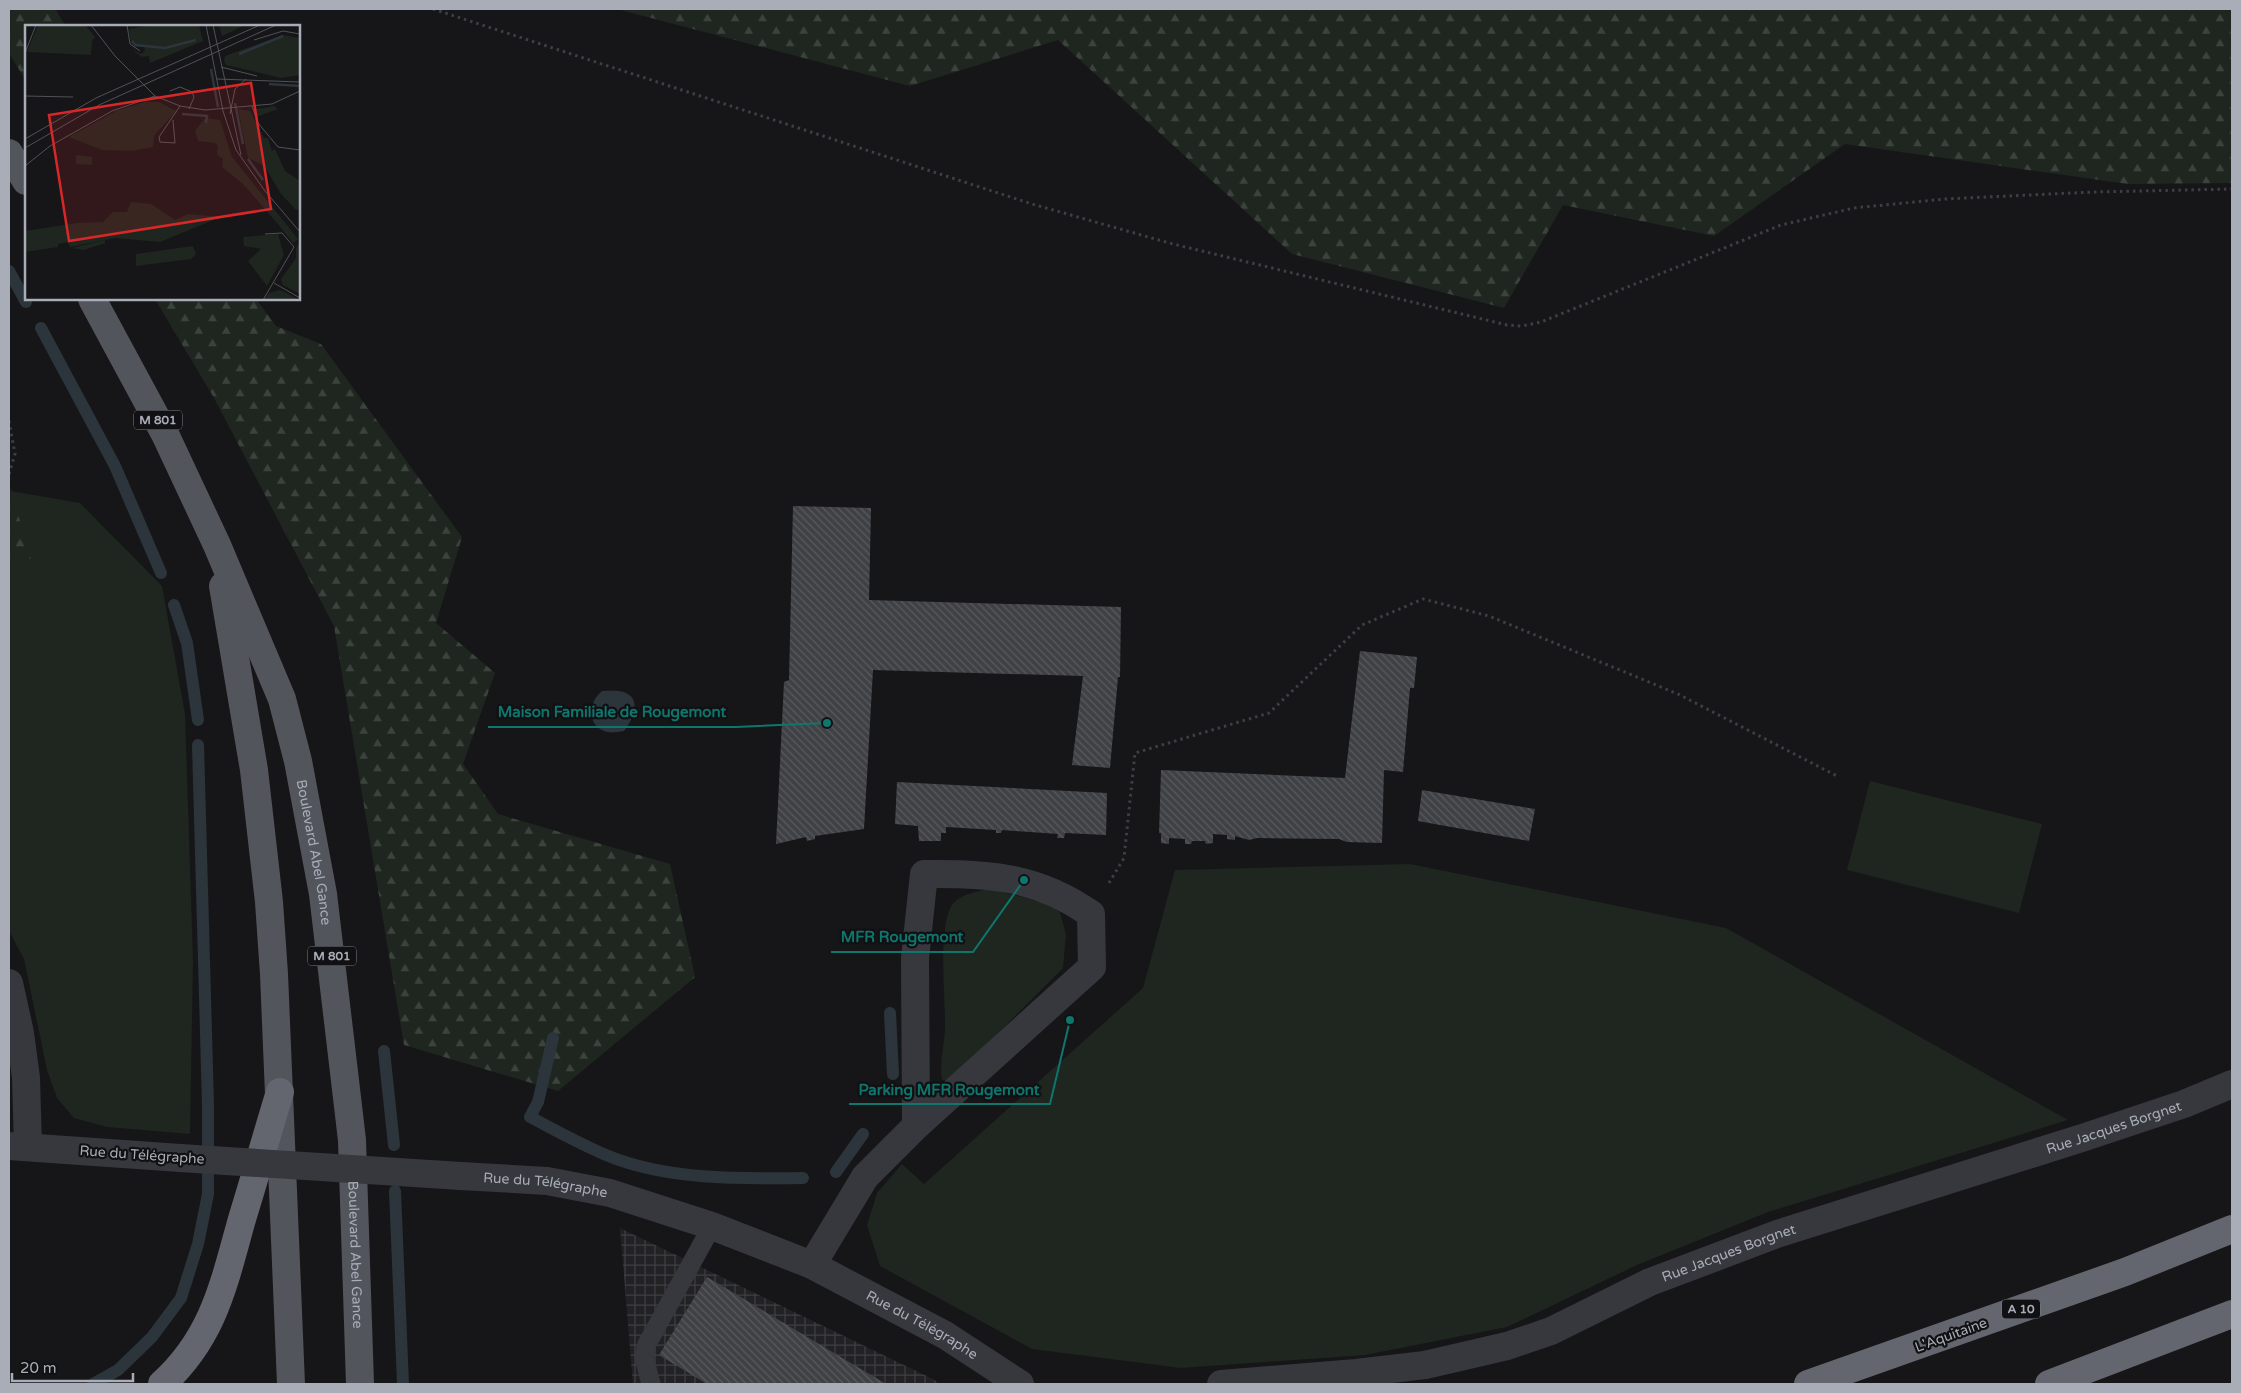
<svg xmlns="http://www.w3.org/2000/svg" width="2241" height="1393" viewBox="0 0 2241 1393" font-family="'Varela Round',sans-serif">
  <style>
    .industrial { fill: url(#industrial-grid) }
    .grass { fill: #1e261f }
    .forest { fill: url(#forest-firs) }
    .water { fill: #2c353c }
    .lines { fill: none; stroke-linecap: round; stroke-linejoin: round }
    .stream { stroke: #2c353c; stroke-width: 12 }
    .building { fill: url(#building-back-hatch) }
    .path { stroke: #3d3f44; stroke-width: 3; stroke-dasharray: 2.5 4; stroke-linecap: butt }
    .lane { stroke: #37383d; stroke-width: 19 }
    .street { stroke: #37383d; stroke-width: 28 }
    .primary { stroke: #53555c; stroke-width: 28 }
    .highway { stroke: #63666e; stroke-width: 28 }
    .street-bridge { stroke: #37383d; stroke-width: 28 }
    .labels { text-anchor: middle; dominant-baseline: central; stroke-width: 4.5; stroke-linejoin: round; paint-order: stroke }
    .shield { fill: #111113; stroke: #7b7e86; stroke-width: 1 }
    .shield-label { font-size: 12px; font-weight: bold; fill: #a8adb8 }
    .street-label { font-size: 14px; fill: #a8adb8; stroke: #111113 }
    .inset-river { fill: none; stroke: #2c353c; stroke-width: 2.5 }
    .inset-road { fill: none; stroke: #505258; stroke-width: 1 }
    .view { fill: #d62828; fill-opacity: 0.15; stroke: #d62828; stroke-width: 2.5 }
    .inset-edge { fill: none; stroke: #a8adb8; stroke-width: 2.5 }
    .leader { fill: none; stroke: #0f766e; stroke-width: 2 }
    .callout-dot { fill: #0f766e; stroke: #111113; stroke-width: 2 }
    .callout-label { font-size: 15px; text-anchor: middle; font-weight: bold; fill: #0f766e; stroke: #111113; stroke-width: 4.5; stroke-linejoin: round; paint-order: stroke }
  </style>
  <defs>
    <pattern id="industrial-grid" width="8" height="8" patternUnits="userSpaceOnUse" patternTransform="scale(1.25)"><rect width="8" height="8" fill="#222225"/><path d="M0 4h8M4 0v8" fill="none" stroke="#3f3f43"/></pattern>
    <pattern id="forest-firs" width="22" height="20" patternUnits="userSpaceOnUse" patternTransform="scale(1.25)"><rect width="22" height="20" fill="#1e261f"/><path d="M5 1l3.5 6h-7zM16 11l3.5 6h-7z" fill="#3c433d"/></pattern>
    <pattern id="building-back-hatch" width="6" height="6" patternUnits="userSpaceOnUse" patternTransform="scale(1.25)"><rect width="6" height="6" fill="#404145"/><path d="M-1 5l2 2M0 0l6 6M5-1l2 2" fill="none" stroke="#595a5e"/></pattern>
  </defs>
  <rect width="100%" height="100%" fill="#161618"/>
  <!-- industrial -->
  <path class="industrial" d="M620 1228 933 1379 940 1384H633Z"/>
  <!-- grass -->
  <path class="grass" d="M11 491 80 503 162 586 185 714 193 960 190 1134 107 1127 74 1118 57 1098 47 1070 24 959 9 931V494Z
    M1870 781 2042 824 2019 913 1847 870Z
    M1410 864 1726 928 2068 1120 1768 1212 1637 1265 1507 1327 1365 1355 1181 1368 1032 1349 880 1266 867 1225 877 1193 902 1164 924 1184 1143 988 1175 870Z
    M990 889 1053 905 1060 913 1066 934 1063 968 950 1081 942 1080C939 1063 944 1047 945 1030 946 1000 937 929 952 905 960 894 978 891 990 889Z"/>
  <!-- forest -->
  <path class="forest" d="M9 9H55L66 26H26V81L9 53Z
    M617 9H2232V183L2128 184 1845 144 1714 236 1563 205 1504 308 1292 254 1058 40 910 86Z
    M155 299H256L276 326 321 344 462 537 436 623 495 673 463 764 498 814 670 864 695 977 558 1091 404 1045 334 626 214 398Z
    M9 483 31 559 9 569Z"/>
  <!-- water -->
  <path class="water" d="M602 691C610 691 620 690 626 693 643 701 631 722 624 731 619 732 612 733 607 732 586 726 588 702 602 691Z"/>
  <g class="lines">
    <!-- stream -->
    <path class="stream" d="M9 271 26 302
      M41 328 115 466 161 573
      M174 605 187 643 198 720
      M890 1013 893 1074
      M553 1038 538 1102 530 1117C555 1130 580 1144 606 1155 665 1180 740 1179 803 1178
      M384 1051 394 1145
      M836 1172 863 1134
      M395 1191 403 1384
      M93 1384 118 1370 152 1337 181 1298 198 1244 208 1194V1105L198 745"/>
  </g>
  <!-- building -->
  <path class="building" d="M793 506 871 508 869 600 1121 607 1120 677H1118L1110 768 1072 765 1083 676 873 670 864 829 815 836V839L807 841 806 837 776 844 784 682 789 680Z
    M1360 651 1417 657 1414 688H1410L1403 772 1384 770 1382 843 1347 842 1339 839 1257 838 1249 840 1235 836V840L1227 839V835L1213 834V843L1206 844 1205 841H1192L1191 844H1185V839L1169 838V844L1161 843V833H1159L1161 770 1345 778Z
    M897 782 1107 793 1106 835 1065 833 1064 838H1057L1058 834 1002 830 1001 833H996V830L946 827V833H941V841H919L918 826 895 824Z
    M1422 790 1535 809 1529 841 1418 821Z
    M707 1277 886 1384H707L659 1355Z"/>
  <g class="lines">
    <!-- path -->
    <path class="path" d="M433 9 1032 204 1173 244 1507 325 1522 326 1541 322 1781 225 1854 208 1945 199 2093 192 2232 189
      M9 421 15 454 9 474
      M1109 883 1124 858 1135 753 1269 713 1362 625 1423 599 1489 616 1678 694 1837 776"/>
    <!-- lane -->
    <path class="lane" d="M651 1384 644 1357 647 1344 712 1226"/>
    <!-- street -->
    <g class="street">
      <path d="M9 983 20 1033 26 1078 28 1147"/>
      <path d="M9 1146 180 1158"/>
      <path id="s1" d="M461 1176 547 1181 610 1193 712 1226 812 1265 945 1335 1020 1384"/>
      <path d="M812 1265 865 1177 916 1126 1092 967 1091 914C1037 876 987 873 924 874L915 958 916 1126"/>
      <path id="s2" d="M1221 1384 1356 1373 1425 1365 1507 1346 1551 1331 1650 1282 1777 1234 2082 1138 2184 1104 2232 1084"/>
    </g>
    <!-- primary -->
    <g class="primary">
      <path d="M9 153 26 181"/>
      <path id="s3" d="M92 299 165 434 217 545 282 699 298 761 323 894 352 1140 360 1384"/>
      <path d="M223 586 254 770 269 902 274 974 291 1384"/>
    </g>
    <!-- highway -->
    <path class="highway" d="M162 1384C214 1337 224 1283 242 1219 255 1177 267 1134 280 1092
      M1808 1384 2125 1272 2232 1229
      M2049 1384 2232 1314"/>
    <!-- street-bridge -->
    <path class="street-bridge" d="M180 1158 461 1176"/>
  </g>
  <g class="labels">
    <!-- shield labels -->
    <g class="shield">
      <rect x="134" y="410.5" width="48" height="19" rx="4"/>
      <rect x="308" y="946.5" width="48" height="19" rx="4"/>
      <rect x="2002" y="1299.5" width="38" height="19" rx="4"/>
    </g>
    <g class="shield-label">
      <text x="158" y="420">M 801</text>
      <text x="332" y="956">M 801</text>
      <text x="2021" y="1309">A 10</text>
    </g>
    <!-- street labels -->
    <g class="street-label">
      <text stroke="none"><textPath href="#s3" startOffset="600">Boulevard Abel Gance</textPath></text>
      <text stroke="none"><textPath href="#s2" startOffset="935">Rue Jacques Borgnet</textPath></text>
      <text transform="translate(142 1155) rotate(4)">Rue du Télégraphe</text>
      <text stroke="none"><textPath href="#s1" startOffset="85">Rue du Télégraphe</textPath></text>
      <text stroke="none"><textPath href="#s2" startOffset="530">Rue Jacques Borgnet</textPath></text>
      <text stroke="none"><textPath href="#s3" startOffset="1005">Boulevard Abel Gance</textPath></text>
      <text stroke="none"><textPath href="#s1" startOffset="490">Rue du Télégraphe</textPath></text>
      <text transform="translate(1951 1335) rotate(-20)">L'Aquitaine</text>
    </g>
  </g>
  <!-- overview -->
  <g transform="translate(25 25)">
    <rect width="275" height="275" fill="#161618"/>
    <path d="M126 0H174L178 16 125 38 124 31 117 32 106 24 116 29 120 26 119 22 106 18 104 4ZM194 0H220L197 11ZM258 10 275 13V50L256 53 201 40 199 36 200 31ZM120 77H134L151 86 129 111 128 122 107 126 77 125 44 112 91 86ZM213 84 225 86 239 113H243L247 126 238 140 223 133ZM51 130 67 132V140L51 139ZM257 194 273 214 268 218 252 198ZM275 218V269L258 260 256 254 271 233V223ZM168 221 171 229 166 234 111 241V229ZM254 265 258 266 274 275H239L244 268Z" fill="#1e261f"/>
    <path d="M249 81 253 84 231 92V84ZM180 93 195 95 207 132 257 194 252 198 217 158 197 142 198 134 192 130 193 121 190 118 173 116 170 106ZM250 124 260 146 275 156V184L271 185 256 169 235 134ZM106 177 126 179 150 195 163 189 196 192 135 217 90 213 45 222 43 217 33 219V222L0 227V206L52 198 78 197 88 187H102ZM253 209 259 230 242 261 223 236 236 224 219 221 218 212Z" fill="#1e261f"/>
    <path d="M13 0H60L70 12 67 15 66 30 2 27ZM80 215V218L59 225 47 223Z" fill="#1e261f"/>
    <path class="inset-river" d="M107 16 110 20 140 23 171 15M214 29 258 11M186 44 193 82M244 59 275 61M210 78 218 119M157 89 182 91 181 98M223 134 238 155"/>
    <path class="inset-road" d="M66 0 90 31 130 71 155 81 180 85 247 79 275 66M102 0 105 19 115 26M181 0 198 86 211 125 240 166 275 207M188 0 216 130M229 15 258 6 275 9M0 28 11 0M196 42 232 51M192 54 275 57M145 66 155 62 167 67 169 72 164 84M0 71 48 72M227 81 233 98 253 122 275 125M205 89 210 64 221 54M148 95 150 118 135 117 134 112 155 81M0 114 71 73 235 0M0 123 74 80 251 0M0 141 25 121 87 86 130 71M249 258 275 273M238 275 269 222 257 208 240 209"/>
    <path class="view" d="M226 58 246 184 44 216 24 90Z"/>
    <rect width="275" height="275" class="inset-edge"/>
  </g>
  <!-- callouts -->
  <path class="leader" d="M827 723L736 727H488M1024 880L973 952H831M1070 1020L1050 1104H849"/>
  <g class="callout-dot">
    <circle cx="827" cy="723" r="5"/>
    <circle cx="1024" cy="880" r="5"/>
    <circle cx="1070" cy="1020" r="5"/>
  </g>
  <g class="callout-label">
    <text x="612" y="717">Maison Familiale de Rougemont</text>
    <text x="902" y="942">MFR Rougemont</text>
    <text x="949" y="1095">Parking MFR Rougemont</text>
  </g>
  <!-- border -->
  <rect width="2241" height="1393" fill="none" stroke="#a8adb8" stroke-width="20"/>
  <!-- scale -->
  <path d="M12 1373v8h121v-8" fill="none" stroke="#a8adb8" stroke-width="2.5"/>
  <text x="20" y="1373" font-size="15" fill="#a8adb8" stroke="#111113" stroke-width="4" paint-order="stroke">20 m</text>
</svg>
